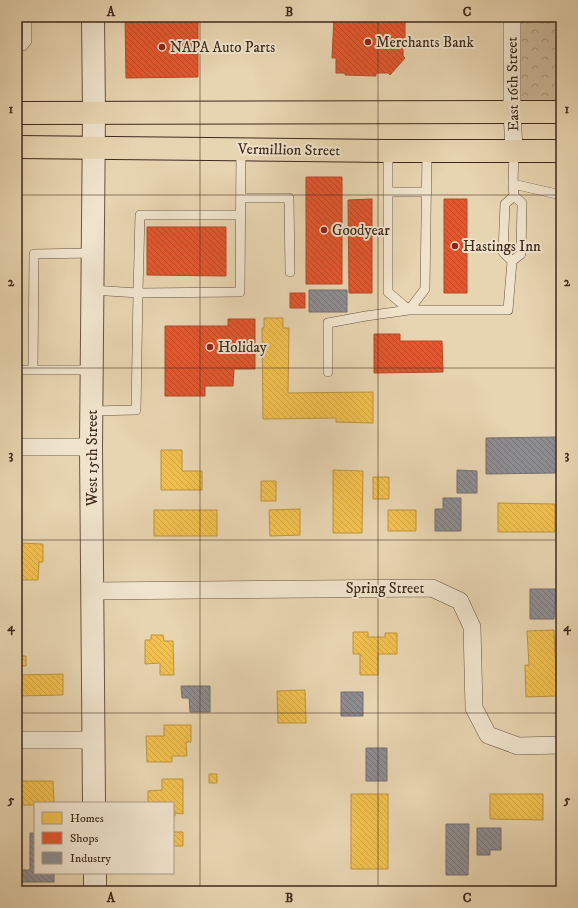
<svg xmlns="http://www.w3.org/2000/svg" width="578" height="908" viewBox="0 0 578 908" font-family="'IM FELL DW Pica',serif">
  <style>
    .park { fill: url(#park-crowns); stroke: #84705a }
    .homes { fill: url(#homes-back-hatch); stroke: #bc943f }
    .shops { fill: url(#shops-back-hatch); stroke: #b24a29 }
    .industry { fill: url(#industry-back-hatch); stroke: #766f6f }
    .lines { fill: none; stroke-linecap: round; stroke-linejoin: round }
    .service-casing { stroke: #695442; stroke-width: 10 }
    .minor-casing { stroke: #695442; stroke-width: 18 }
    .tertiary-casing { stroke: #695442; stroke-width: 24 }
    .trunk-casing { stroke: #3f2a1d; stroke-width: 24 }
    .service { stroke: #efe3cc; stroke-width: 9 }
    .minor { stroke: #efe3cc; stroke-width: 17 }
    .tertiary { stroke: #efe3cc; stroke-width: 22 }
    .trunk { stroke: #e7d4b0; stroke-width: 22 }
    .grid { fill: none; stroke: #3f2a1d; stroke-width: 1; stroke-opacity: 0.55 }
    .poi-dot { fill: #8f2418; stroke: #efe3cc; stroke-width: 1.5 }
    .labels { text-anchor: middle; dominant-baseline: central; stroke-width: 4; stroke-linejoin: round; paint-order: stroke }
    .poi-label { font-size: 15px; fill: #3f2a1d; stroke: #efe3cc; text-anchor: start }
    .street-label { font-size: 15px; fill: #3f2a1d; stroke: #efe3cc }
    .neatline { fill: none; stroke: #3f2a1d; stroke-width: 1.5 }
    .grid-label { font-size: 13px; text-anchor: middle; font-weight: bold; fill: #3f2a1d }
  </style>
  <defs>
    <pattern id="park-crowns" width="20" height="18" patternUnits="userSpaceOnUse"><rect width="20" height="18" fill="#cab797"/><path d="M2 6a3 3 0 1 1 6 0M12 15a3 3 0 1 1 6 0" fill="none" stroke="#a5957b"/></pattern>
    <pattern id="homes-back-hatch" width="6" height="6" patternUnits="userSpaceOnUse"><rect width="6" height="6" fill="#f2c14e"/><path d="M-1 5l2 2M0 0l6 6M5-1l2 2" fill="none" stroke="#d1a644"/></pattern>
    <pattern id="shops-back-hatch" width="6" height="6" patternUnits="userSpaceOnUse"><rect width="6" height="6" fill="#e4572e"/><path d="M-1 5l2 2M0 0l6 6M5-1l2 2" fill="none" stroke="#ba4827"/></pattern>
    <pattern id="industry-back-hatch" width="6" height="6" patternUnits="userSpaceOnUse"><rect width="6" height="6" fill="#8d8d92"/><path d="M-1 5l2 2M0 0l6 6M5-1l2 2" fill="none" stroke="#757377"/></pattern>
  </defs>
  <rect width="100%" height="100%" fill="#e7d4b0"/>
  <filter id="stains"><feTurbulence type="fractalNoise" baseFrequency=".005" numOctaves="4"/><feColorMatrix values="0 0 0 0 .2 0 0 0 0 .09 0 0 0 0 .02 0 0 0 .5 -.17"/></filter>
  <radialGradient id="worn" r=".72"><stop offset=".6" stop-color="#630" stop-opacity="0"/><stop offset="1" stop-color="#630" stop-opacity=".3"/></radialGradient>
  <!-- park -->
  <path class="park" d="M512 17H561V112H512Z"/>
  <!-- homes -->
  <path class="homes" d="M264 318H283V328H289L288 393 373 392V423L336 422V418L263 419 262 328H264Z
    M161 450H182V471H202V490H161Z
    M333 470 363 471 362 533H333Z
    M373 477H389V499H373Z
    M261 481H276V501H261Z
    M498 503 555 504V532H498Z
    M300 509V535L270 536 269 510Z
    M154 510H217V536H154Z
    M388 510H416V531H388Z
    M17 543 43 544V562H39L38 580H21V561H17Z
    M554 630 557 696 526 697 525 665H529L527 631Z
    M353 632H368V637H385V633H397V654H378V675H360V654H353Z
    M151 635H163L164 641H173L174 675H160V663L145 664V640H151Z
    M17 656H26V666H17Z
    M63 674V695L17 696V675Z
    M305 690 306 723H278L277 691Z
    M164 725H191V742H186L187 756H172V762H147L146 736H164Z
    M209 774H217V783H209Z
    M162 779H183V814L175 813V816H173V803H148V791L162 790Z
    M20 781H53L54 803H35V805H20Z
    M351 794H388V869H351Z
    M490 794H543V820L490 819Z
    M173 832H183V846H173V870Z
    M379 886H390V891H379Z
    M509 886 522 887V891H509Z"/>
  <!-- shops -->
  <path class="shops" d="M125 17H198V77L126 78Z
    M334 17H404V21H405V47H403V56L405 58 390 75 388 73H376V76L345 75V73H336V58H332Z
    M306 177H342V284H306Z
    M372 199V293H349L348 200Z
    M444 199H467V293H444Z
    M147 227H226V276L147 275Z
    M290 293H305V308H290Z
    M228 319H255V369H234L233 386H205V396H165V326H228Z
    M374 334H400V341H442L443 372 374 373Z"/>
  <!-- industry -->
  <path class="industry" d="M309 290H347V312H309Z
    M556 437V473L486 474V438Z
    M457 470 477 471V493H457Z
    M443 498H461V531H435V509H443Z
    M530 589H556L554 619H530Z
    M181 686H210V712H190L189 698H182Z
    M341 692H363V716H341Z
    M366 748H387V781H366Z
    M446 824H469L468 875H446Z
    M477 828H501V850H490V855H477Z
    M30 833H35V873H54V882H17L18 870H30Z
    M149 887H190V891H149Z"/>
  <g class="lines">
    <!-- service casing -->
    <g class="service-casing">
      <path id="service" d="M17 46H23L27 41V17
        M514 150 513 184 561 195
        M388 151V292L409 310 425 289 427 151
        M388 192H427
        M241 198H289L290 272
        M241 215H140L138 293 240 292 241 149
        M512 261 503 252 505 204 514 196
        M17 370H92
        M33 370 34 254 93 253
        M328 372V323L366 316 409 310H508L512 261 521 254 522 203 514 196 513 184
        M91 411 136 410 138 293 92 290"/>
    </g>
    <!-- minor casing -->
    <g class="minor-casing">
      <path id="minor" d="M512 17V112L514 150
        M17 447H91
        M92 591 432 588 460 601 472 627 474 708 488 735 518 746 561 745
        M17 740H94"/>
    </g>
    <!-- tertiary casing -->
    <g class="tertiary-casing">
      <path id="tertiary" d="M93 17 94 113 91 447 94 803
        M95 873V891"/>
    </g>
    <!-- trunk casing -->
    <g class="trunk-casing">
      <path id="trunk" d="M17 113 561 112
        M17 147 388 151H561"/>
    </g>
    <!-- service -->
    <use href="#service" class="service"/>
    <!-- minor -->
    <use href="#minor" class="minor"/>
    <!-- tertiary -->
    <use href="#tertiary" class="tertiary"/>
    <!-- trunk -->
    <use href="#trunk" class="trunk"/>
  </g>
  <!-- grid -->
  <path class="grid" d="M200 17V891M378 17V891M17 195H561M17 368H561M17 540H561M17 713H561"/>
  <!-- markers -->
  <g class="poi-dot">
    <circle cx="368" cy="42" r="4"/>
    <circle cx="162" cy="47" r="4"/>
    <circle cx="324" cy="230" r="4"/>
    <circle cx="455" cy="246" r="4"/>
    <circle cx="210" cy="347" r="4"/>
  </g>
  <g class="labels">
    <!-- poi labels -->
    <g class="poi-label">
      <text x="376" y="42">Merchants Bank</text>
      <text x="170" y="47">NAPA Auto Parts</text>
      <text x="332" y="230">Goodyear</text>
      <text x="463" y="246">Hastings Inn</text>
      <text x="218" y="347">Holiday</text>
    </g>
    <!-- street labels -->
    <g class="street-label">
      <text transform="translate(513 84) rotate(-91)">East 16th Street</text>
      <text transform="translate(289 150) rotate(1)">Vermillion Street</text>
      <text transform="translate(92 458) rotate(-90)">West 15th Street</text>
      <text x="385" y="588">Spring Street</text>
    </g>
  </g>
  <!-- margin -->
  <rect width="578" height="908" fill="none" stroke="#e7d4b0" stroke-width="44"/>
  <!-- legend -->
  <rect x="34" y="802" width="140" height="72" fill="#efe3cc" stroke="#a99986"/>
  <rect x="42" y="812" width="20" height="12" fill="#f2c14e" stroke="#a99986"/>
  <text x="70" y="822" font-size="12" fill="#3f2a1d">Homes</text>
  <rect x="42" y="832" width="20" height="12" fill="#e4572e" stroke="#a99986"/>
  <text x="70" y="842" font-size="12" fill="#3f2a1d">Shops</text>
  <rect x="42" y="852" width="20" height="12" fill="#8d8d92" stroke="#a99986"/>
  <text x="70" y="862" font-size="12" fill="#3f2a1d">Industry</text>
  <rect x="22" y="22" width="534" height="864" class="neatline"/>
  <g class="grid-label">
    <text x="111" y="16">A</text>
    <text x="289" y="16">B</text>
    <text x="467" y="16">C</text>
    <text x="11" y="113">1</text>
    <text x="567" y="113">1</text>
    <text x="11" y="286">2</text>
    <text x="567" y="286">2</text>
    <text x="11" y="459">3</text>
    <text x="567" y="459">3</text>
    <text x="11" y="631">4</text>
    <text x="567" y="631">4</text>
    <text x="11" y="804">5</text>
    <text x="567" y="804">5</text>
    <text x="111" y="902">A</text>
    <text x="289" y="902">B</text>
    <text x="467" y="902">C</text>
  </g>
  <rect width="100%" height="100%" filter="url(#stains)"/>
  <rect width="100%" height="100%" fill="url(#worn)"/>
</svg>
